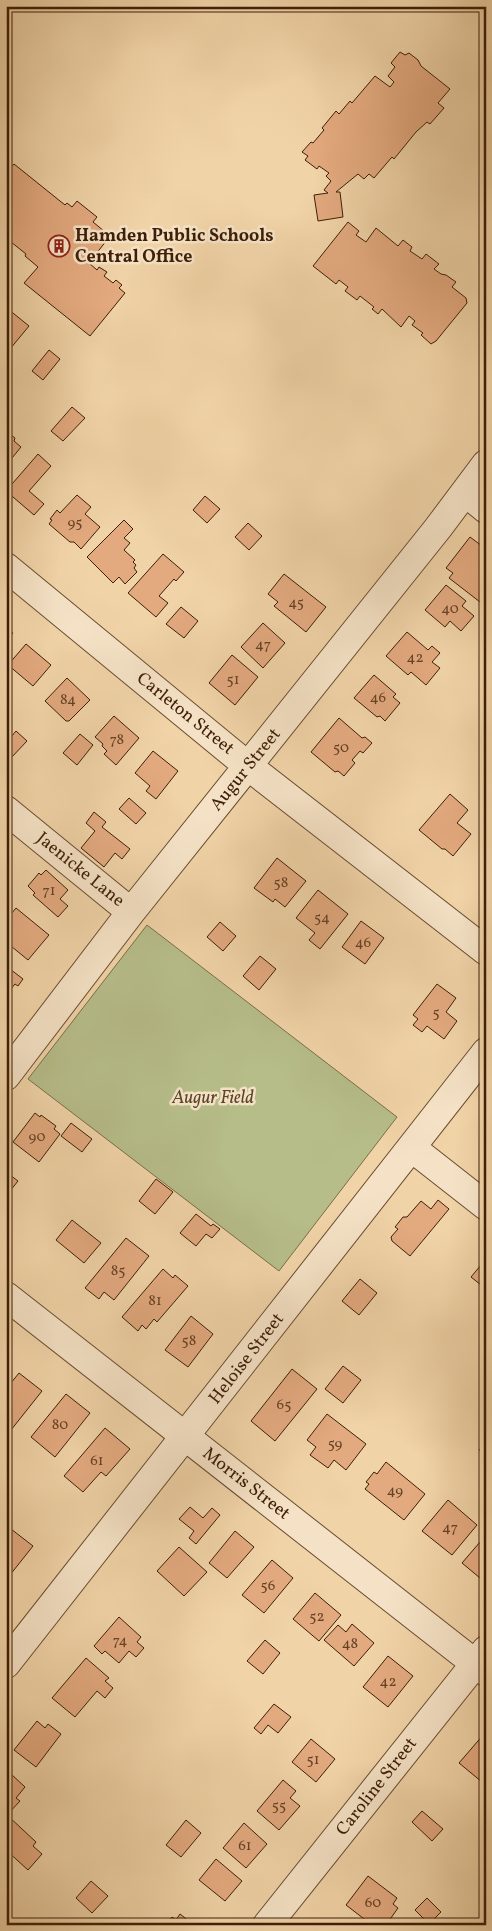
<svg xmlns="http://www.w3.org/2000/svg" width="492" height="1931" viewBox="0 0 492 1931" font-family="Vollkorn,serif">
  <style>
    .green { fill: #b6bd89; stroke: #7a6e48 }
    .building { fill: #e3a97f; stroke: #3d1f07 }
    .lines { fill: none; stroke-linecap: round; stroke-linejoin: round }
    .minor-casing { stroke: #6a4c2f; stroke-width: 30 }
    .minor { stroke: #f5e2c6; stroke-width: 28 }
    .labels { text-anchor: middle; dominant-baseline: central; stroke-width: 5; stroke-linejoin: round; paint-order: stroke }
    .number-label { font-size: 15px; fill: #664225 }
    .poi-label { font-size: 18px; font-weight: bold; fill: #3d1f07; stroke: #f5e2c6; text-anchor: start }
    .street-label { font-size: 18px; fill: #3d1f07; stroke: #f5e2c6 }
    .park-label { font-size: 18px; font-style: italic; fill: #5b4628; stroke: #f5e2c6 }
  </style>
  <rect width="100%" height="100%" fill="#f0d3a7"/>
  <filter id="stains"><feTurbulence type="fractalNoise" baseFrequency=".004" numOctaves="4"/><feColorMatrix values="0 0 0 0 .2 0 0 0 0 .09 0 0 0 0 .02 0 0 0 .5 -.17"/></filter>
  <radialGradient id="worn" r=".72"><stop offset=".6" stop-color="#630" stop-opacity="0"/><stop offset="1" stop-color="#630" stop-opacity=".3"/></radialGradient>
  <!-- green -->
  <path class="green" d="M147 925 397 1117 279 1271 28 1079Z"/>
  <!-- building -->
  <path class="building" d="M400 52 405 55 409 53 418 60 421 66 450 89 438 103 444 108 430 124 427 122 416 132 394 159 392 157 374 178 369 174 364 179 358 174 336 192H340L343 217 318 221 314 195 328 193 324 190 331 181 326 176 329 173 319 166 317 169 305 160 308 156 302 152 311 142 313 143 324 130 322 128 336 111 339 114 350 101 352 103 375 76 390 87 394 82 388 76 395 67 391 63Z
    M14 164 65 205 67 203 72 207 77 201 97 217 93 222 110 236 89 263 97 270 99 267 107 272 104 276 113 283 116 280 122 285 119 288 125 293 90 336 24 283 38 267 25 256 26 254 6 238V168L9 170Z
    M348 222 359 231 356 235 366 242 376 228 398 246 403 240 412 247 410 251 422 259 426 254 439 264 434 269 441 274 446 275 456 282 452 287 466 298 467 303 436 341 431 344 421 335 423 333 412 325 415 321 409 316 401 327 382 309 378 314 372 309 374 307 360 296 357 300 345 291 348 287 339 280 336 284 313 266Z
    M8 309 29 326 10 349 6 346V311Z
    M49 350 60 359 43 380 32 371Z
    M72 407 85 418 63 441 51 431Z
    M6 431 15 438 14 441 21 447 12 458 6 453Z
    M38 454 51 466 29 491 44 504 34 515 6 491Z
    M77 495 91 507 85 514 100 527 81 549 74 542H70L49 524 52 520 50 519 57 510 60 513Z
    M205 496 220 509 207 523 193 510Z
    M124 520 133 529 124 538 130 543 124 550 135 560 133 562 136 565 134 568 137 572 125 584 119 577 113 583 87 557Z
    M248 523 262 536 249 550 235 537Z
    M470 537 486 549V594L480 602 449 578 453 573 446 568Z
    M163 554 184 572 176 581 174 579 159 596 168 603 156 617 128 593Z
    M284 574 326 607 306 632 274 606 278 602 268 594Z
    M446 585 466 601 462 606 474 616 461 631 450 621 445 627 425 610Z
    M181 607 198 621 184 638 166 624Z
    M263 623 285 643 263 668 241 647Z
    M6 627 13 633 6 641Z
    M407 632 428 650 432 646 440 653 432 662 440 668 426 685 411 672 408 675 386 656Z
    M26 644 51 665 33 686 8 665Z
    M232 655 258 677 235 705 209 683Z
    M374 675 396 694 393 697 400 703 385 721 380 716 377 717 354 698Z
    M67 678 90 700 69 721H66L45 701Z
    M114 716 139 738 116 765 104 754 107 751 102 746 103 744 95 737Z
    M339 718 362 738 365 737 372 743 363 753 360 751 352 760 355 763 344 776 338 771 335 772 311 752Z
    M16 731 27 741 10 759 6 755V743Z
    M80 734 93 745 77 765 63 753Z
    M153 751 178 771 156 799 146 791 150 786 135 773Z
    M450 794 468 810 457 823 471 834 453 856 445 849H442L419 830Z
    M129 798 146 813 136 824 119 809Z
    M94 812 106 822 102 827 130 849 122 859 115 853 104 867 81 848 95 831 86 823Z
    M277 858 306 881 285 907 275 899 273 902 254 888Z
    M46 870 68 890 60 899 68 906 58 917 33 895 35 893 28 886 39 873 41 875Z
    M318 890 348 914 320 949 309 940 315 933 296 918Z
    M16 908 49 935 28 960 6 942V929L9 926 6 924V920Z
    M361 921 384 938 365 964 342 947Z
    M220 922 236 936 223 951 207 937Z
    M260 956 276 969 259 990 243 976Z
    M6 966 23 979 18 986 15 984 6 995Z
    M437 984 456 998 446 1012 457 1021 444 1039 427 1026 422 1032 413 1025 418 1019 413 1015Z
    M35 1113 40 1117 41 1115 56 1126 54 1129 60 1134 39 1162 13 1142Z
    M71 1123 92 1139 82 1152 61 1136Z
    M6 1172 18 1181 6 1196Z
    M156 1179 173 1192 155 1214 139 1201Z
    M438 1200 449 1209 410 1256 392 1241 391 1237 398 1229 395 1227 403 1217H407L421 1201 431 1209Z
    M196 1214 211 1226 213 1224 220 1229 212 1238 206 1234 196 1246 180 1233Z
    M72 1220 101 1243 84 1263 56 1240Z
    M126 1238 149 1256 114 1300 104 1292 99 1299 85 1288Z
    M486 1259V1289L471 1277Z
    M163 1269 173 1278 175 1275 188 1286 157 1322 154 1319 146 1329 142 1325 138 1331 122 1317Z
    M360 1279 377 1293 359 1315 342 1301Z
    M191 1316 213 1334 188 1367 165 1350Z
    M343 1366 361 1380 343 1403 325 1389Z
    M292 1369 317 1389 275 1441 251 1421Z
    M19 1373 42 1391 11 1430 6 1426V1389Z
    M66 1394 90 1413 55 1457 31 1437Z
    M327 1414 366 1444 346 1470 334 1460 328 1468 310 1455 316 1447 307 1440Z
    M105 1428 130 1449 106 1476 101 1472 83 1492 64 1476Z
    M486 1442V1455L479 1450Z
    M386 1462 425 1494 404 1520 365 1489 369 1484 366 1482 374 1472 377 1474Z
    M448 1500 477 1525 452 1555 422 1531Z
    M190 1507 203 1518 212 1508 220 1515 196 1544 189 1538 194 1531 179 1519Z
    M11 1529 33 1546 6 1580V1536Z
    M235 1531 254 1547 227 1578 209 1563Z
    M486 1535V1583L462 1563Z
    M179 1547 207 1572 184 1596 157 1571Z
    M272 1560 293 1578 264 1613 242 1595Z
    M315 1593 341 1615 319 1641 293 1619Z
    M119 1617 141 1637 137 1642 144 1648 136 1657 129 1651 119 1663 105 1651 102 1654 94 1646Z
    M352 1624 374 1643 354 1666 324 1640 338 1625 346 1632Z
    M265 1640 280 1653 263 1674 247 1661Z
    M388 1656 413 1676 388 1707 363 1687Z
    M86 1658 109 1678 105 1681 113 1688 105 1698 97 1691 75 1717 52 1698Z
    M274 1704 291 1717 278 1733 268 1725 261 1734 254 1728Z
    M37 1721 45 1728 48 1724 61 1734 36 1767 14 1750Z
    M484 1734 486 1736V1777L482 1782 459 1763Z
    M311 1739 335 1759 316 1782 292 1762Z
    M11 1774 25 1787 16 1798 20 1801 7 1815 36 1842 33 1846 42 1854 28 1870 6 1850V1842L11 1837 6 1833V1775L8 1777Z
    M283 1780 296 1791 290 1798 300 1806 279 1830 257 1811Z
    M422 1811 443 1829 432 1841 412 1822Z
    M186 1820 201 1833 181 1857 166 1845Z
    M244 1823 267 1844 246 1868 223 1848Z
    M216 1859 242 1881 225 1901 199 1880Z
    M368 1876 397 1898 393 1904 398 1908 386 1925 378 1922 376 1925H372L346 1905Z
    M91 1881 108 1896 92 1913 76 1898Z
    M427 1898 441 1912 429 1924 415 1910Z
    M180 1914 194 1925H166L172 1917 176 1920Z"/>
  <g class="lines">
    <!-- minor casing -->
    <g class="minor-casing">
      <path id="minor" d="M465 492 486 509
        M6 567 248 766 486 951
        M6 810 131 912
        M6 1076 131 912 438 528 486 464
        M412 1148 486 1206
        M6 1296 486 1672
        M6 1664 486 1052
        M267 1925 486 1650"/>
    </g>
    <!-- minor -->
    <use href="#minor" class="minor"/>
  </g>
  <!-- icons -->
  <defs>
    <g id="building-ring" transform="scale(1.125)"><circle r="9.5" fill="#f5e2c6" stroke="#8f2418" stroke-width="1.5"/><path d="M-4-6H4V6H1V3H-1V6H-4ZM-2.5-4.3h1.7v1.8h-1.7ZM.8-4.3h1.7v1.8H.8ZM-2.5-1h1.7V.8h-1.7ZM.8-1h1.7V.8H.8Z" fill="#8f2418"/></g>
  </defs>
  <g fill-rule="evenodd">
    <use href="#building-ring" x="59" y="246"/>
  </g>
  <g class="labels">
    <!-- number labels -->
    <g class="number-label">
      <text x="75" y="523">95</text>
      <text x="296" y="603">45</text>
      <text x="450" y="609">40</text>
      <text x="263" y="645">47</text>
      <text x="415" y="658">42</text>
      <text x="233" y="680">51</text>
      <text x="378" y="698">46</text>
      <text x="68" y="700">84</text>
      <text x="117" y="740">78</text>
      <text x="341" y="748">50</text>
      <text x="281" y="883">58</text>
      <text x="49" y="891">71</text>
      <text x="322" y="918">54</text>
      <text x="363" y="943">46</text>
      <text x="436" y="1013">5</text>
      <text x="37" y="1137">90</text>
      <text x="118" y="1271">85</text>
      <text x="155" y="1301">81</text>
      <text x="189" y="1341">58</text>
      <text x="284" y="1405">65</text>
      <text x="60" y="1425">80</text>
      <text x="335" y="1444">59</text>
      <text x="97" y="1461">61</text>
      <text x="395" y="1491">49</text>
      <text x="450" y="1528">47</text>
      <text x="268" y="1586">56</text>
      <text x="317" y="1617">52</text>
      <text x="120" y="1641">74</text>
      <text x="350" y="1644">48</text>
      <text x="388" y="1682">42</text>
      <text x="313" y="1760">51</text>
      <text x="279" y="1806">55</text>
      <text x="245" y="1846">61</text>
      <text x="373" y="1903">60</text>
    </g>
    <!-- poi labels -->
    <g class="poi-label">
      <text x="75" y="236">Hamden Public Schools<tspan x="75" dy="21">Central Office</tspan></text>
    </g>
    <!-- street labels -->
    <g class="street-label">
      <text transform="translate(185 714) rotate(39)">Carleton Street</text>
      <text transform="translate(246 770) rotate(-51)">Augur Street</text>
      <text transform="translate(80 870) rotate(39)">Jaenicke Lane</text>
      <text transform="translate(247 1359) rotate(-52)">Heloise Street</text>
      <text transform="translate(246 1484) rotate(38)">Morris Street</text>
      <text transform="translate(377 1787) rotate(-52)">Caroline Street</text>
    </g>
    <!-- park labels -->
    <g class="park-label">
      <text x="213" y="1098">Augur Field</text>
    </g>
  </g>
  <!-- margin -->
  <rect width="492" height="1931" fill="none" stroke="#f0d3a7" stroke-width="25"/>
  <rect x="8" y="8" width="477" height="1916" fill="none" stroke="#3d1f07" stroke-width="2.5"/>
  <rect x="12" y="12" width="467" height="1906" fill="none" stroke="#3d1f07"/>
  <rect width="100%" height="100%" filter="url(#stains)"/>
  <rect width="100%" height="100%" fill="url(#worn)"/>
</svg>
